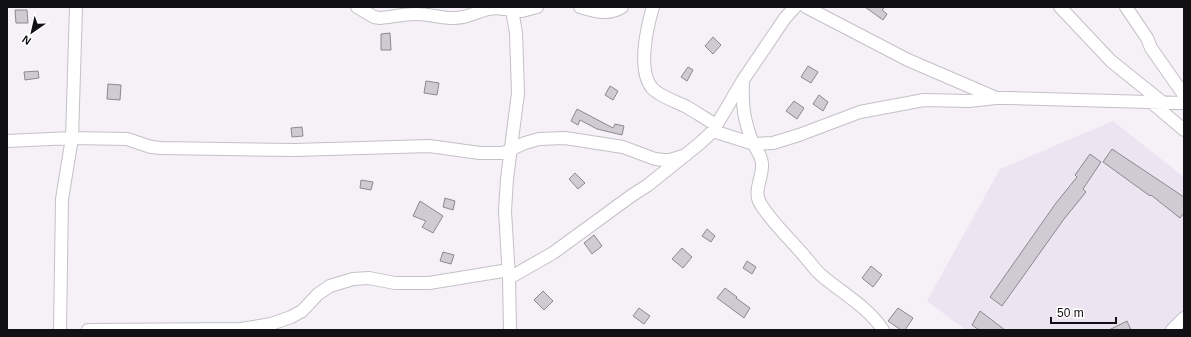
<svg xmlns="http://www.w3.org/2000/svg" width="1191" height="337" viewBox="0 0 1191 337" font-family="Arial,sans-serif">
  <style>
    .built { fill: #ede4f2 }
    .building { fill: #cfcbd2; stroke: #8b888e }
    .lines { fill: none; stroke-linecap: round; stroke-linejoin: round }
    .minor-casing { stroke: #c4c0c7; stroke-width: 14 }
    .minor { stroke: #fff; stroke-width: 12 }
  </style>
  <rect width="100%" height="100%" fill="#f5f1f7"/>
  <!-- built -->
  <path class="built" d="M1113 121 1184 177V318L1176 330H966L927 301 1000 169Z"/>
  <!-- building -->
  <path class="building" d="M865 7H885L882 10 887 14 883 20Z
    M15 10H27L28 23H16Z
    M390 33 391 50H381V34Z
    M713 37 721 45 713 54 705 46Z
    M808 66 818 72 811 83 801 77Z
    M688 67 693 70 687 81 681 77Z
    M38 71 39 78 25 80 24 72Z
    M426 81 439 83 437 95 424 93Z
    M108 84 121 85 120 100 107 99Z
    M610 86 618 91 613 100 605 95Z
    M819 95 828 102 823 111 813 104Z
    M794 101 804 108 797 119 786 111Z
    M577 109 613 128 615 124 624 126 622 135 597 129 580 120 578 125 571 121Z
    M302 127 303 136 292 137 291 128Z
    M1112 149 1184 197V213L1180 218 1151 195 1150 196 1103 162Z
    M1090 154 1101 162 1083 189 1086 192 1064 219 1002 306 990 297 1056 203 1077 177 1075 175Z
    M575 173 585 183 578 189 569 179Z
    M361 180 373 182 371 190 360 188Z
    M445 198 455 201 453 210 443 207Z
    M420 201 443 216 433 233 422 227 426 221 413 216Z
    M707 229 715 236 711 242 702 236Z
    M594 235 602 246 592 254 584 243Z
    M682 248 692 257 683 268 672 259Z
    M443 252 454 255 451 264 440 261Z
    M747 261 756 267 752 274 743 268Z
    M871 266 882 275 873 287 862 278Z
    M725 288 737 297 736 298 750 308 744 318 717 298Z
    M543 291 553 301 544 310 534 300Z
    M639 308 650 316 644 324 633 316Z
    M898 308 913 318 905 330H901L888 321Z
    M980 311 1005 330H979L972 325Z
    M1127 321 1131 330H1109Z"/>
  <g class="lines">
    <!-- minor casing -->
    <g class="minor-casing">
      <path id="minor" d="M76 7 72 138 127 139 151 147 161 148 295 150 429 146 480 153H503L525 143 539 139 565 138 623 147 655 159 664 160H670L686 155
        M357 7 374 17 380 18C392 17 404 14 416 14 429 14 441 18 453 18 472 19 482 5 504 9
        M580 7C595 11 608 16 622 7
        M653 7C647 27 637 70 652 88 659 96 677 102 687 107 697 113 706 119 716 125
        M795 7 785 18 743 80 713 131 754 144 773 143 799 135 860 112 924 100 969 101 996 98H1010L1184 103
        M806 7 908 60 994 97
        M1060 7 1111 61 1162 102
        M1126 7 1147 38 1151 48 1184 95
        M505 9 522 11 537 7
        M512 10 516 33 518 93 507 179 505 211 509 278 553 253 631 196 648 185 699 144 713 131
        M743 82C742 107 744 120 753 144
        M1151 102 1184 130
        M7 141 72 138 62 199 60 330
        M754 144C757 151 762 157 762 164 763 177 753 191 760 203 770 220 786 235 799 250 807 258 813 268 821 275 842 293 868 307 883 330
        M509 278 510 330
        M88 330 241 329 271 324 291 317 302 311 318 294 330 286 353 279 369 278 395 283H429L509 270
        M1172 330 1184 318"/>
    </g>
    <!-- minor -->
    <use href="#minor" class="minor"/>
  </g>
  <!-- border -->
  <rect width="1191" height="337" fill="none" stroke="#111012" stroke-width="16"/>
  <!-- north arrow -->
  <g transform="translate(32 32) rotate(214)" stroke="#ffffff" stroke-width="3" paint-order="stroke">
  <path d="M0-3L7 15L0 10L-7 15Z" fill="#111012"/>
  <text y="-6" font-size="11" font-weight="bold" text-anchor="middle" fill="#111012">N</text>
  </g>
  <!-- scale -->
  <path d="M1051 317v6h65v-6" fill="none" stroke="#111012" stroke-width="2"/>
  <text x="1057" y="317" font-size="12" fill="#111012" stroke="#ffffff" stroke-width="3" paint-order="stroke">50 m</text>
</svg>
